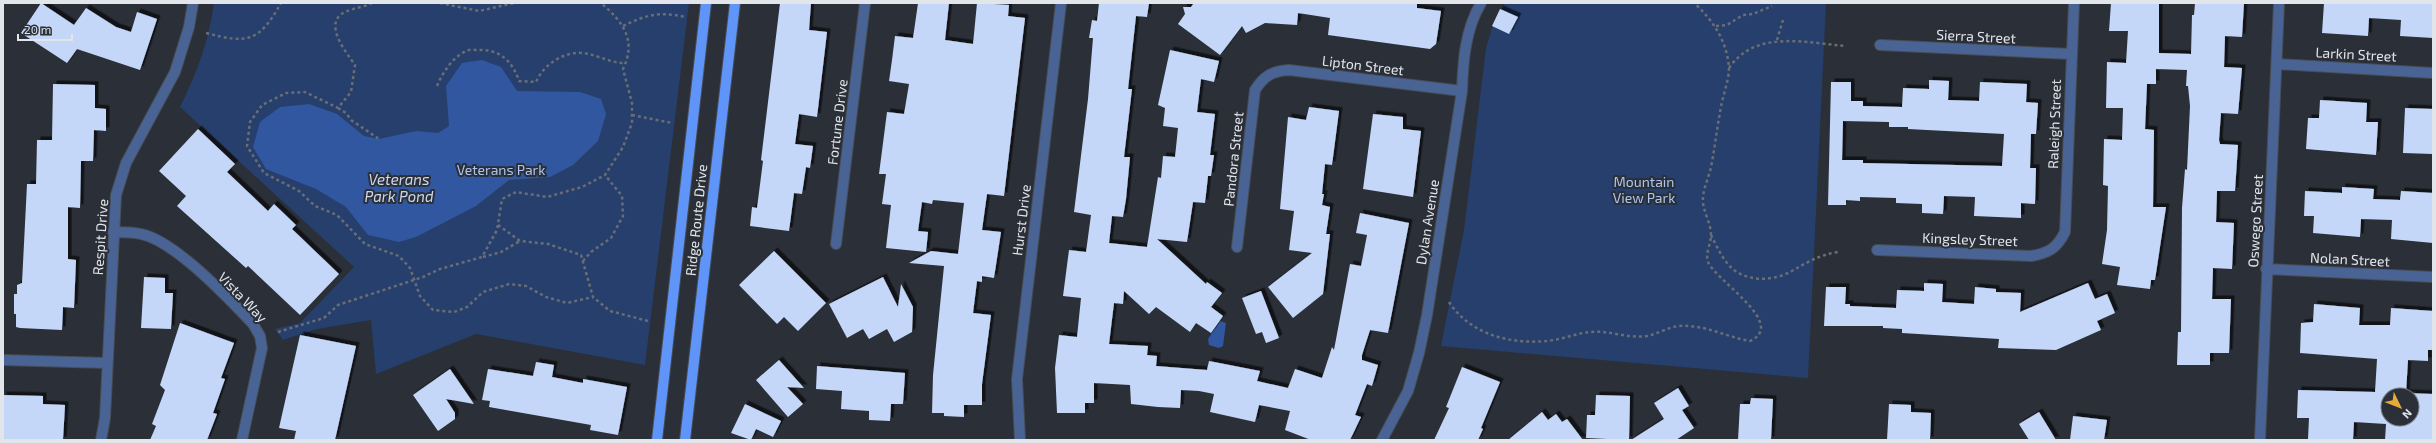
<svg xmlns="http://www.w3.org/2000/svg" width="2436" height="443" viewBox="0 0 2436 443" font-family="'Exo 2',sans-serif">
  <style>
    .green { fill: #273f6c }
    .water { fill: #30579f }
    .building { fill: #c4d7f8; fill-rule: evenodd; filter: url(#shadow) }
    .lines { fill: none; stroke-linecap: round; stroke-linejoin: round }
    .minor-casing { stroke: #474c55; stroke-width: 12 }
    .major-casing { stroke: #474c55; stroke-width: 12 }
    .path { stroke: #696e75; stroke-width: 2.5; stroke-dasharray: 3 3; stroke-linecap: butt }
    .minor { stroke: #496494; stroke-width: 10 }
    .major { stroke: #5f95f8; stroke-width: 10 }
    .labels { text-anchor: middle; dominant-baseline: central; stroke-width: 4; stroke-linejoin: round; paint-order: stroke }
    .street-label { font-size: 14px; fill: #e2e6eb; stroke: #2a2f38 }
    .park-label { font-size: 14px; fill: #aec5ed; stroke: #2a2f38 }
    .water-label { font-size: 15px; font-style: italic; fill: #ccd7ec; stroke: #2a2f38 }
  </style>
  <defs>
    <filter id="shadow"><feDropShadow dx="3.5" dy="-3.5" stdDeviation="0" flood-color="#0009"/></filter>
  </defs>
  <rect width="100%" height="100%" fill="#2a2f38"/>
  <!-- green -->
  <path class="green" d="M214 3H689L645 365 476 334 376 374 371 320 317 329 283 340 275 329 300 323 354 267 180 107C197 73 209 40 214 3Z
    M1505 3H1826L1808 378 1441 346 1464 230 1486 48 1492 28Z"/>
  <!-- water -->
  <path class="water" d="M482 60 501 67 517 91 580 92 601 99 606 114 598 141 573 165 550 177 509 180 476 206 416 237 399 242 368 235 346 207 316 189 266 169 253 147 260 122 280 107 309 104 337 114 364 136 379 139 416 131 438 133 449 126 446 86 462 63Z
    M1220 321 1226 323 1223 346 1219 348 1209 345 1208 339Z"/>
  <!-- building -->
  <path class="building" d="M41 3 74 25 86 8 116 27 131 32 137 12 157 19 140 70 77 49 67 63 21 33Z
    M780 3H811L809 30 827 32 817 117 799 114 795 144 813 146 810 168 806 167 802 194 794 193 789 231 750 226 752 207 757 208 763 161 761 160Z
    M918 3H949L945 40 973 44 977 3 1009 5 1008 16 1025 18 1004 196 987 194 982 230 1001 232 994 278 982 276V282L977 281 973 313 991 315 982 384V405H964V417L944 416V413H932L933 375 944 266 909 263 931 251 958 254 964 203 933 200 932 204 922 202 918 231 928 232 926 252 886 248 891 205 882 204 886 174H879L887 112 904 114 909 84 889 81 892 60 895 36 913 38Z
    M1099 3H1149L1147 17 1136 16 1128 89H1132L1124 157H1130L1126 199 1123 217 1112 216 1109 243 1147 247 1158 177 1161 178 1163 156 1175 157 1178 128 1163 126 1165 108 1158 105 1170 50 1219 61 1214 82 1201 79 1197 112 1215 114 1210 155H1214L1211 176H1208L1205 203 1193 202 1187 242 1157 239 1206 284 1207 282 1222 293 1211 307 1223 316 1211 333 1196 323 1190 332 1156 307 1149 314 1124 291 1123 304 1114 303 1109 344 1148 346 1147 355 1157 356 1156 366 1207 370 1209 361 1260 371 1257 381 1288 388 1295 369 1322 378 1332 347 1334 350 1350 264 1361 266 1367 235 1356 233 1360 213 1409 223 1388 333 1370 330 1362 355V360L1378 365 1372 386 1367 384 1355 415 1361 417 1350 440H1311L1285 430 1290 411 1259 405 1255 422 1210 412 1214 394 1199 391 1181 390 1180 408 1158 407 1131 404 1130 385 1094 383V403H1085V413H1057L1055 368 1059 335 1077 337 1081 298 1063 296 1069 250 1086 252 1091 215 1074 212 1088 99 1093 38H1089L1092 20 1097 21Z
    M1194 3H1417V8L1441 11 1436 44 1430 49 1328 35 1330 18 1298 13 1297 25 1265 23 1246 33 1242 26 1220 55 1178 24 1185 14 1183 7H1191Z
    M2111 3H2159V53L2191 54 2192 15H2194L2195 3H2244L2242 37 2225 36 2224 67 2242 68 2238 114 2221 113 2219 140 2220 144 2238 145 2235 191H2217L2216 222 2234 223 2232 269 2213 268 2212 299H2231L2229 353H2210V365H2177L2178 332H2181L2182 208 2185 169 2187 170 2190 106 2188 86H2186L2187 70 2156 69V84H2147L2145 129 2154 130 2153 207H2166L2155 280H2151L2150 289 2117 285 2120 267 2102 264 2107 230 2108 186 2103 185 2104 139 2122 140 2123 108H2106L2107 62 2126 63 2128 31H2109Z
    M2324 3H2433V38L2400 36 2401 20 2369 18 2368 36 2322 33Z
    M1500 9 1518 17 1509 34 1492 26Z
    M1929 80 1949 81 1948 100 1979 101 1980 82 2027 84 2026 102 2038 103 2036 134H2031L2030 168H2036L2035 204 2021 203V218L1974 216 1975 197 1944 196 1943 214 1922 213V204L1896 203V198L1860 197V201L1846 200V205H1828L1831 82H1851V101H1863V106L1902 107 1903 88 1929 89ZM1843 121 1889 122V127H1908V129L2004 134 2002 166 1863 163V160H1842Z
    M53 84 95 85V108L106 109V131L94 130 93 161H81L80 208 68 207V259L76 260 74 308 63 307 62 330 20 328 16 327V314H14V294H17V285L22 283 27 184H36L37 140H52Z
    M2320 100 2367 103 2366 122H2378L2376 155 2306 149 2308 118H2319Z
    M1309 107 1339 111 1332 165 1325 164 1322 194H1324L1322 205 1330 207 1326 234H1330L1323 294 1293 318 1268 287 1312 253 1289 250 1294 211 1280 209 1288 117 1306 120Z
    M2405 108 2433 109V154L2403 153Z
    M1373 114 1403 117V129L1421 131 1413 197 1363 189Z
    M198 129 235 164 227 172 268 211 274 204 296 225 292 229 339 274 300 315 248 266 246 268 177 206 186 196 159 171Z
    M2342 187 2374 189 2373 199 2400 200 2401 191 2433 193V243L2391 239 2392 220 2361 219 2360 237 2313 233 2314 216H2304L2305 191 2342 193Z
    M774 251 826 303 798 331 784 317 777 324 739 285Z
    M144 277 165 278V293H173L171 329 141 328Z
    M883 277 898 307 901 284 913 307 912 332 894 342 887 329 869 339 863 329 847 338 829 304Z
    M1924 283 1943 284 1942 302 1974 304 1975 287 1996 289V292L2021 293 2020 312 2088 283 2095 299 2107 294 2115 313 2097 321 2101 330 2056 350 1998 348 1999 339 1902 333V329L1883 328V326H1824L1826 287H1846L1845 304H1850V306L1896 308 1897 290 1924 291Z
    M1261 291 1279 338 1266 343 1262 332 1256 334 1242 298Z
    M2314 304 2360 308 2359 325H2390L2391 308 2433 311V350H2428V361L2408 360 2406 393 2433 394 2432 440H2385L2386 424 2354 422 2353 440 2308 439 2309 418H2297L2298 390 2375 392 2377 359 2300 353 2301 323 2313 322ZM2388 395H2412V419H2388Z
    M180 323 234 343 221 378 225 379 213 413 217 414 207 440H150L156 426 152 424 165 390 160 385Z
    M300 335 356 346 335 440H294L296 431 279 428Z
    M779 360 804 388 787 387 803 404 788 417 756 380Z
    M536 362 554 365 552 377 583 383V379L627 387 618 435 590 430 591 425 489 407 490 401 482 400 488 369 533 376Z
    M817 366 905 373 903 404H891L890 421 869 420V411L841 409 842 391 816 389Z
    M1462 367 1500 382 1481 428 1483 429 1478 440H1434L1449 408 1446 407Z
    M450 369 474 404 446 399 455 413V419L438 431 413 395Z
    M1678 388 1689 406 1682 410 1694 428 1676 440H1631L1664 419 1654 403Z
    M3 395 43 396V404L65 405 63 440H3Z
    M1596 395 1630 396 1629 440 1586 438 1587 415H1595Z
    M1751 398 1773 399 1771 440H1738L1740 404H1750Z
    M745 404 781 421 773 437 756 429 751 440 731 433Z
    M1889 404 1911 405V412L1931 413 1930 440H1887Z
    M1542 412 1548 420 1556 414 1562 422 1567 419 1583 440H1508Z
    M2039 412 2056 440H2029L2019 424Z
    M2073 416 2107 420 2104 440H2070Z"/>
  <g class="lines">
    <!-- minor casing -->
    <g class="minor-casing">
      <path id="minor" d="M1880 45 2071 54
        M2277 64 2433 73
        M113 232C122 232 132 232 141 234 175 241 228 298 253 324L260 336 262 348 242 440
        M836 244 865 3
        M1237 247 1255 90C1264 76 1272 71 1289 70L1462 91
        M1877 250 2031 256C2049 253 2057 248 2065 232L2074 3
        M2266 269 2433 277
        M3 360 107 363
        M101 440 105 418 116 195 126 163 175 72 189 27 193 3
        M1020 440 1017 379 1061 3
        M1382 440 1408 391 1419 353 1427 315 1462 91C1463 61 1465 30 1481 3
        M2260 440 2279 3"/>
    </g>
    <!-- major casing -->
    <g class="major-casing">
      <path id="major" d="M657 440 706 3
        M685 440 735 3"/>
    </g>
    <!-- path -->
    <path class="path" d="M372 3C364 7 354 8 345 12 322 23 346 52 355 65L351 92 338 108 305 92 286 93 262 105 250 122 247 146 264 173 299 191 315 206 337 215 365 244 399 256 410 268 420 296 433 310 454 312 467 307 483 292 509 284 526 286 546 297 567 303 593 297
      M440 3 479 11 514 3
      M623 26C646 15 659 11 685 17
      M1716 26 1727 25 1743 15 1753 14 1772 6
      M206 33C248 44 259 42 281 3
      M1777 40 1783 20
      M1729 68C1756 29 1806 43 1846 46
      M437 86C443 72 452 58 466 51 470 49 475 50 479 50 500 49 513 62 519 81L536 82C543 65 564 51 583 53 598 55 610 63 625 63
      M338 108 346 113 351 120 379 139
      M632 115 672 123
      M498 225 520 241 548 244 581 255 593 297 610 311 648 321
      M1711 235C1716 245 1721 256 1728 264 1742 282 1771 282 1790 272 1806 263 1819 255 1838 252
      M483 257 501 252 520 241
      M583 261 591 252 611 238 623 216 622 196 605 175
      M1449 302C1471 336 1515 346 1554 340 1566 338 1578 333 1590 332 1609 330 1628 339 1647 336 1658 334 1668 327 1679 326 1704 324 1726 337 1750 341 1788 324 1716 281 1708 262 1705 253 1711 244 1711 235 1711 226 1706 216 1704 208 1700 194 1708 181 1711 167 1715 147 1717 127 1721 107 1723 95 1729 80 1729 68 1727 41 1713 20 1694 3
      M278 332 324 318 338 305 423 277 440 269 482 257 497 230 502 199 516 192 547 197 582 187 605 175 623 147 632 123V103L623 69C637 40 623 22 601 3"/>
    <!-- minor -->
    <use href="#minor" class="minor"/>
    <!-- major -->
    <use href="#major" class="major"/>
  </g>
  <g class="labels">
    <!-- street labels -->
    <g class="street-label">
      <text transform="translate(1976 36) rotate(3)">Sierra Street</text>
      <text transform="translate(2356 54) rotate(3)">Larkin Street</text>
      <text transform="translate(1363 65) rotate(7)">Lipton Street</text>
      <text transform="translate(837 122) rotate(-83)">Fortune Drive</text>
      <text transform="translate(2054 124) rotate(-88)">Raleigh Street</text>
      <text transform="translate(1233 159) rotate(-84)">Pandora Street</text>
      <text transform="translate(696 220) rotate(-84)">Ridge Route Drive</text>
      <text transform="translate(1021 220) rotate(-83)">Hurst Drive</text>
      <text transform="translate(2255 221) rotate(-87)">Oswego Street</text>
      <text transform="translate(1427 222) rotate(-81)">Dylan Avenue</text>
      <text transform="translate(100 237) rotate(-86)">Respit Drive</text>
      <text transform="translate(1970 239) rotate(2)">Kingsley Street</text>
      <text transform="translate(2350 259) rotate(3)">Nolan Street</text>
      <text transform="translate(243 297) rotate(46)">Vista Way</text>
    </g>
    <!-- park labels -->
    <g class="park-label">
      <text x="501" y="169">Veterans Park</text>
      <text x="1644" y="181">Mountain<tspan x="1644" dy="16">View Park</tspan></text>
    </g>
    <!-- water labels -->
    <g class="water-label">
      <text x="399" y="179">Veterans<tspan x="399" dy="17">Park Pond</tspan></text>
    </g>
  </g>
  <!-- border -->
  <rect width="2436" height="443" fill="none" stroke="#e2e6eb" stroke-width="8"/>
  <!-- north arrow -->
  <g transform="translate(2400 407) rotate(133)"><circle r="19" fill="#2a2f38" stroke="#747880"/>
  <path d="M0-3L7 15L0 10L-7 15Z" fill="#e6ad36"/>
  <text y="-6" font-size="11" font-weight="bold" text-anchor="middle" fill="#e2e6eb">N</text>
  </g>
  <!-- scale -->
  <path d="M18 34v6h54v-6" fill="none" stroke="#e2e6eb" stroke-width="2"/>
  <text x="24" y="34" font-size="12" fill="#e2e6eb" stroke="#2a2f38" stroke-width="3" paint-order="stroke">20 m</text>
</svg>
